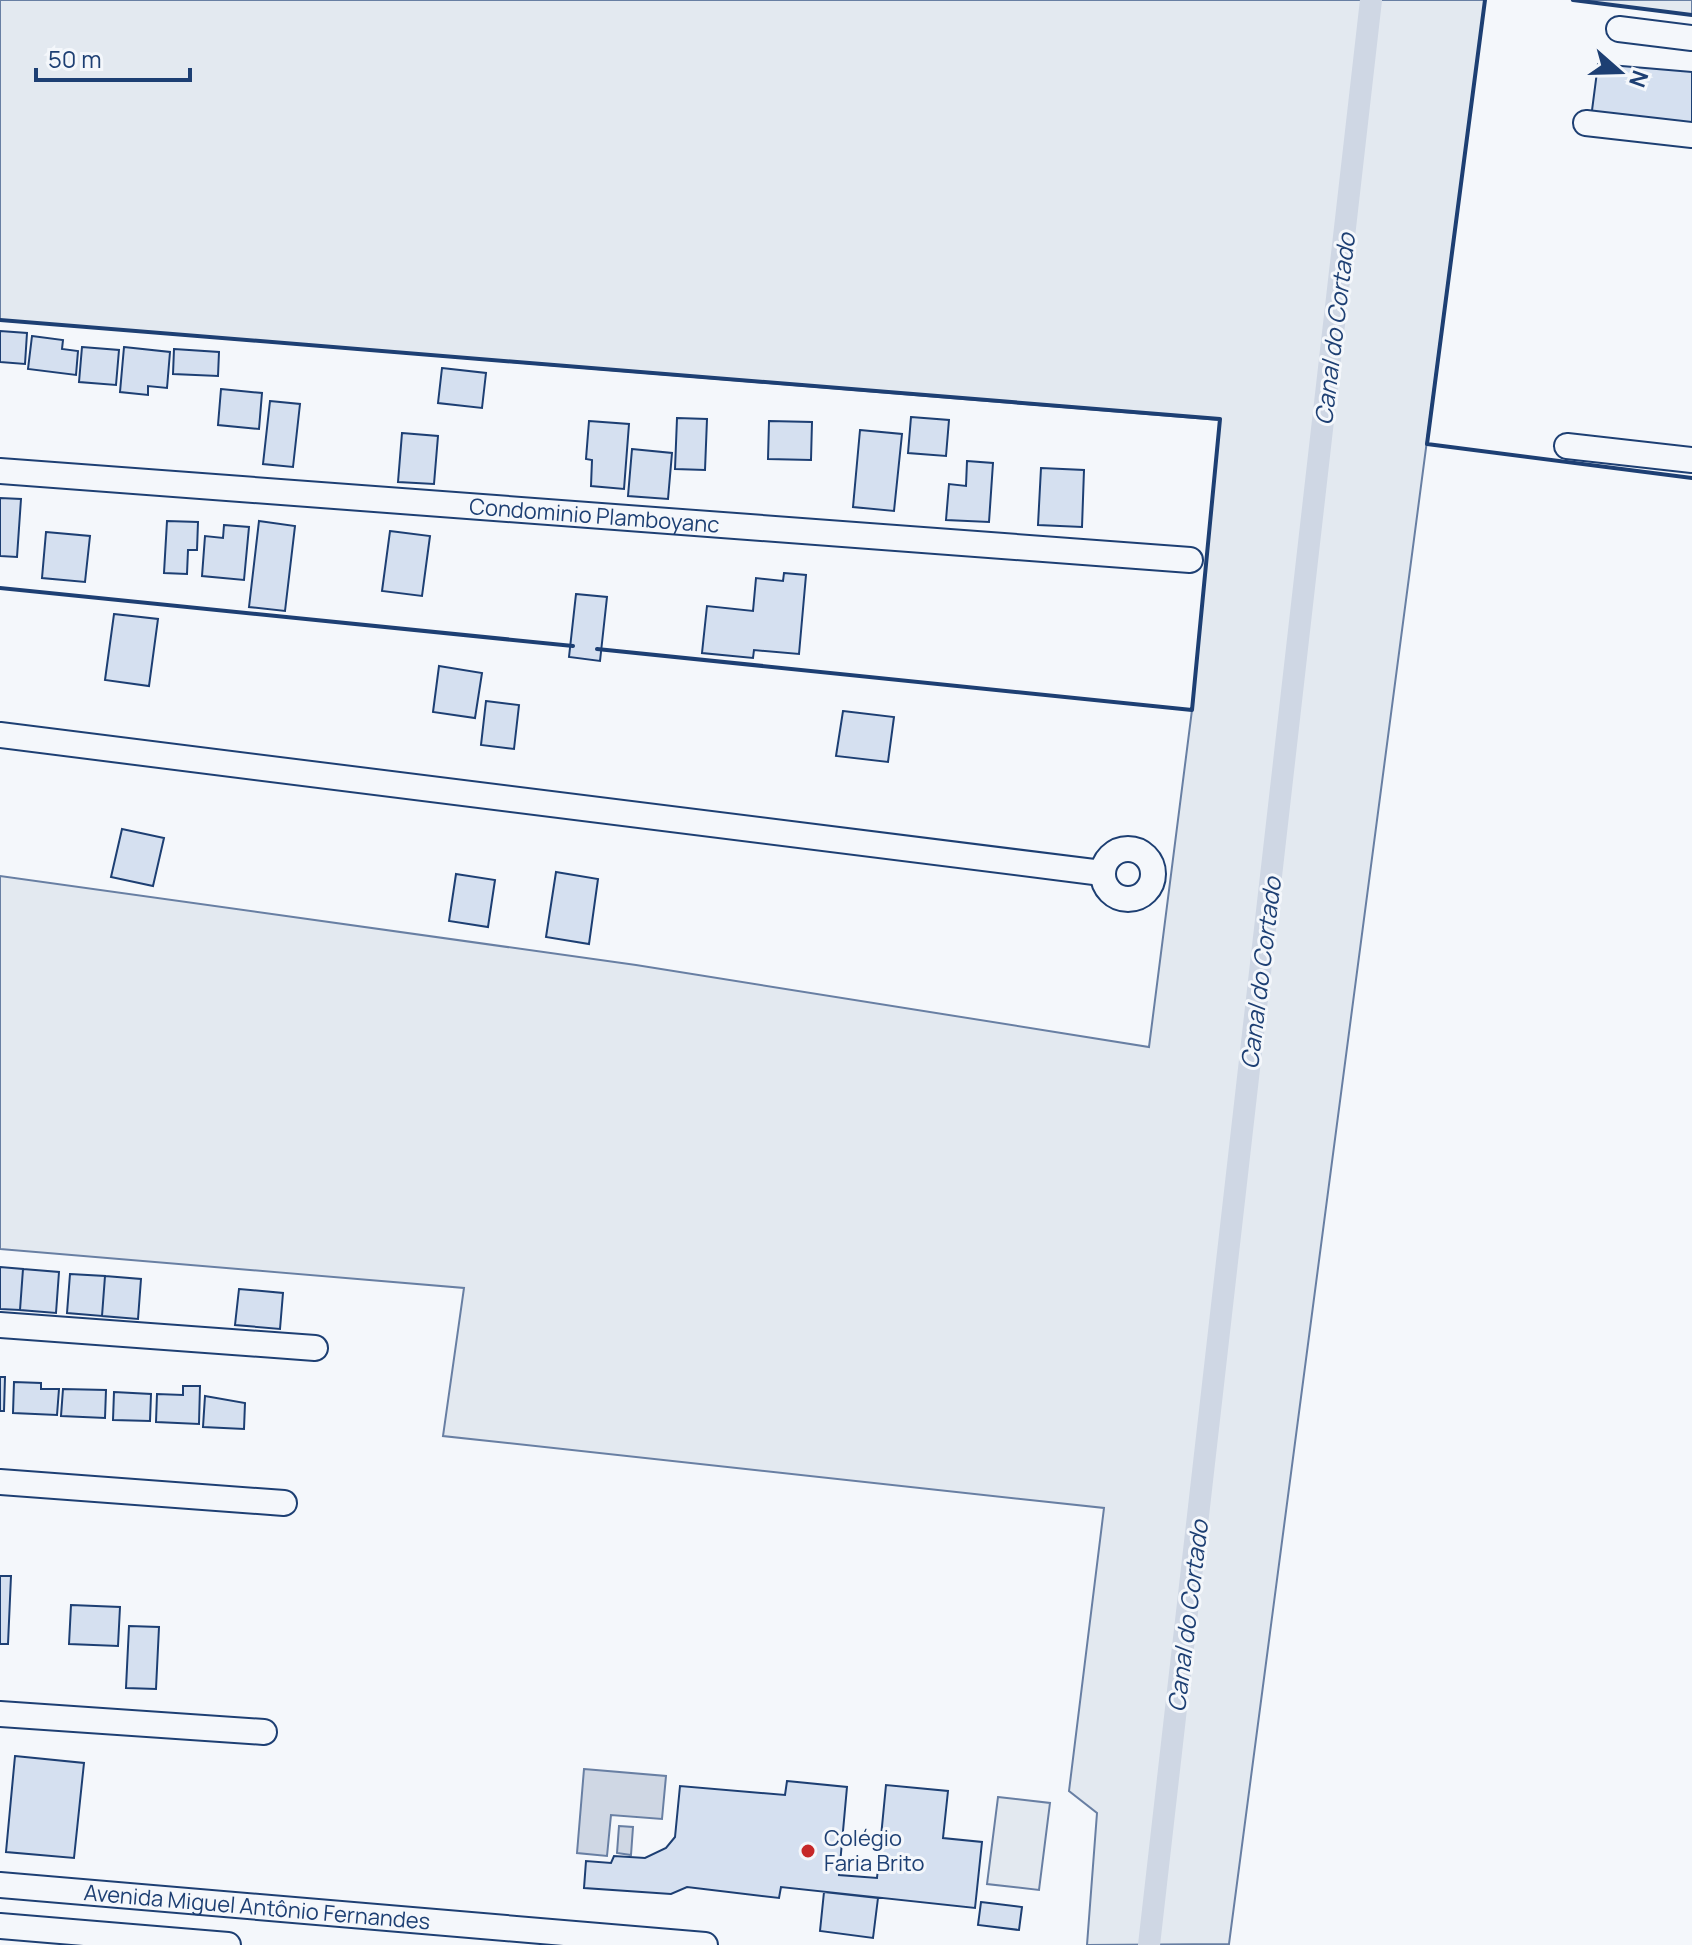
<svg xmlns="http://www.w3.org/2000/svg" width="1692" height="1945" viewBox="0 0 1692 1945" font-family="Manrope,sans-serif">
  <style>
    .green { fill: #e3e9f0; stroke: #687fa3; stroke-width: 2 }
    .water { fill: #cfd7e4; stroke: #687fa3; stroke-width: 2 }
    .lines { fill: none; stroke-linecap: round; stroke-linejoin: round }
    .canal { stroke: #cfd7e4; stroke-width: 22 }
    .building { fill: #d5e0f0; stroke: #1d3f73; stroke-width: 2 }
    .minor-casing { stroke: #1d3f73; stroke-width: 28 }
    .minor { stroke: #f4f7fb; stroke-width: 24 }
    .wall { stroke: #1d3f73; stroke-width: 4 }
    .poi-dot { fill: #c62828; stroke: #f4f7fb; stroke-width: 3 }
    .labels { text-anchor: middle; dominant-baseline: central; stroke-width: 6; stroke-linejoin: round; paint-order: stroke }
    .street-label { font-size: 22px; fill: #1d3f73; stroke: #f4f7fb }
    .poi-label { font-size: 22px; fill: #1d3f73; stroke: #f4f7fb; text-anchor: start }
    .water-label { font-size: 24px; font-style: italic; fill: #1d3f73; stroke: #f4f7fb }
  </style>
  <rect width="100%" height="100%" fill="#f4f7fb"/>
  <!-- green -->
  <path class="green" d="M0 0H1485L1229 1944 1087 1945 1097 1813 1069 1791 1104 1508 443 1436 464 1288 0 1249V876L636 965 1149 1047 1192 710 1220 420 0 320Z
    M1571 0H1692V15Z
    M998 1797 1050 1803 1039 1890 987 1884Z"/>
  <!-- water -->
  <path class="water" d="M584 1769 666 1776 662 1819 611 1815 607 1856 577 1853Z
    M619 1826 633 1827 631 1855 617 1853Z"/>
  <g class="lines">
    <!-- canal -->
    <path class="canal" d="M1149 1945 1371 0"/>
  </g>
  <!-- building -->
  <path class="building" d="M1598 64 1692 72V126L1591 118Z
    M0 331 27 333 25 364 0 362Z
    M32 336 63 340 62 349 78 351 76 375 28 369Z
    M82 347 119 350 116 385 79 382Z
    M124 347 170 352 167 388 148 386V395L120 392Z
    M174 349 219 352 218 376 173 374Z
    M442 368 486 373 482 408 438 403Z
    M221 389 262 393 259 429 218 425Z
    M270 401 300 404 293 467 263 464Z
    M911 417 949 420 946 456 908 453Z
    M677 418 707 419 705 470 675 469Z
    M589 421 629 424 624 489 591 486 592 460 586 459Z
    M769 421 812 422 811 460 768 459Z
    M860 430 902 434 894 511 853 507Z
    M402 433 438 436 434 484 398 482Z
    M632 449 672 453 668 499 628 496Z
    M967 461 993 463 989 522 946 520 949 484 966 486Z
    M1041 468 1084 470 1082 527 1038 525Z
    M0 498 21 499 17 557 0 556Z
    M167 521 198 522 197 550H188L187 574 164 573Z
    M259 521 295 526 285 611 249 607Z
    M224 525 249 527 244 580 202 576 205 536 223 538Z
    M390 531 430 536 422 596 382 591Z
    M46 532 90 536 85 582 42 578Z
    M784 573 806 575 799 654 754 650 753 658 702 653 707 606 753 611 756 578 783 581Z
    M576 594 607 597 600 661 569 657Z
    M114 614 158 619 149 686 105 680Z
    M439 666 482 673 475 718 433 712Z
    M486 701 519 705 514 749 481 745Z
    M843 711 894 717 888 762 836 756Z
    M122 829 164 838 153 886 111 877Z
    M556 872 598 879 589 944 546 937Z
    M456 874 495 880 488 927 449 921Z
    M0 1267 23 1269 20 1310 0 1309Z
    M23 1269 59 1272 56 1313 20 1310Z
    M70 1274 105 1276 102 1316 67 1313Z
    M105 1276 141 1279 138 1319 102 1316Z
    M239 1289 283 1293 280 1329 235 1325Z
    M0 1377H5L4 1411H0Z
    M14 1382 41 1383V1389H59L57 1415 13 1413Z
    M183 1386H200L199 1424 156 1422 157 1394 183 1395Z
    M63 1389 106 1390 105 1418 61 1416Z
    M114 1392 151 1394 150 1421 113 1420Z
    M205 1396 245 1403 244 1429 203 1427Z
    M0 1576H11L8 1644H0Z
    M71 1605 120 1607 118 1646 69 1644Z
    M129 1626 159 1627 156 1689 126 1688Z
    M15 1756 84 1763 74 1858 6 1852Z
    M787 1781 847 1787 839 1875 877 1878 886 1785 948 1791 943 1838 982 1842 975 1908 781 1887 779 1898 687 1887 671 1894 584 1888 586 1861 611 1863 614 1856 645 1858 666 1848 675 1837 680 1786 785 1795Z
    M824 1892 878 1898 873 1938 820 1931Z
    M981 1902 1022 1907 1019 1930 978 1925Z"/>
  <g class="lines">
    <!-- minor casing -->
    <g class="minor-casing">
      <g id="minor">
        <path d="M1619 29 1692 38"/>
        <path d="M1586 123 1692 135"/>
        <path d="M1567 446 1692 460"/>
        <path id="s1" d="M0 471 1190 560"/>
        <path d="M0 735 1102 873"/>
        <circle cx="1128" cy="874" r="25"/>
        <path d="M0 1325 315 1348"/>
        <path d="M0 1482 284 1503"/>
        <path d="M0 1714 264 1732"/>
        <path id="s2" d="M0 1885 705 1945"/>
        <path d="M0 1926 228 1945"/>
      </g>
    </g>
    <!-- minor -->
    <use href="#minor" class="minor"/>
    <!-- wall -->
    <path class="wall" d="M1485 0 1427 444 1692 478
      M1573 0 1692 15
      M0 320 1220 419 1192 710 597 649
      M0 588 573 646"/>
  </g>
  <!-- markers -->
  <circle class="poi-dot" cx="808" cy="1851" r="8"/>
  <g class="labels">
    <!-- street labels -->
    <g class="street-label">
      <text stroke="none"><textPath href="#s1" startOffset="596">Condominio Plamboyanc</textPath></text>
      <text stroke="none"><textPath href="#s2" startOffset="258">Avenida Miguel Antônio Fernandes</textPath></text>
    </g>
    <!-- poi labels -->
    <g class="poi-label">
      <text x="824" y="1838">Colégio<tspan x="824" dy="25">Faria Brito</tspan></text>
    </g>
    <!-- water labels -->
    <g class="water-label">
      <text transform="translate(1334 329) rotate(-83)">Canal do Cortado</text>
      <text transform="translate(1260 973) rotate(-83)">Canal do Cortado</text>
      <text transform="translate(1187 1616) rotate(-83)">Canal do Cortado</text>
    </g>
  </g>
  <!-- north arrow -->
  <g transform="translate(1620 72) rotate(110)" stroke="#f4f7fb" stroke-width="6" paint-order="stroke">
  <path d="M0-6L14 30L0 20L-14 30Z" fill="#1d3f73"/>
  <text y="-12" font-size="22" font-weight="bold" text-anchor="middle" fill="#1d3f73">N</text>
  </g>
  <!-- scale -->
  <path d="M36 68v12h154v-12" fill="none" stroke="#1d3f73" stroke-width="4"/>
  <text x="48" y="68" font-size="24" fill="#1d3f73" stroke="#f4f7fb" stroke-width="6" paint-order="stroke">50 m</text>
</svg>
